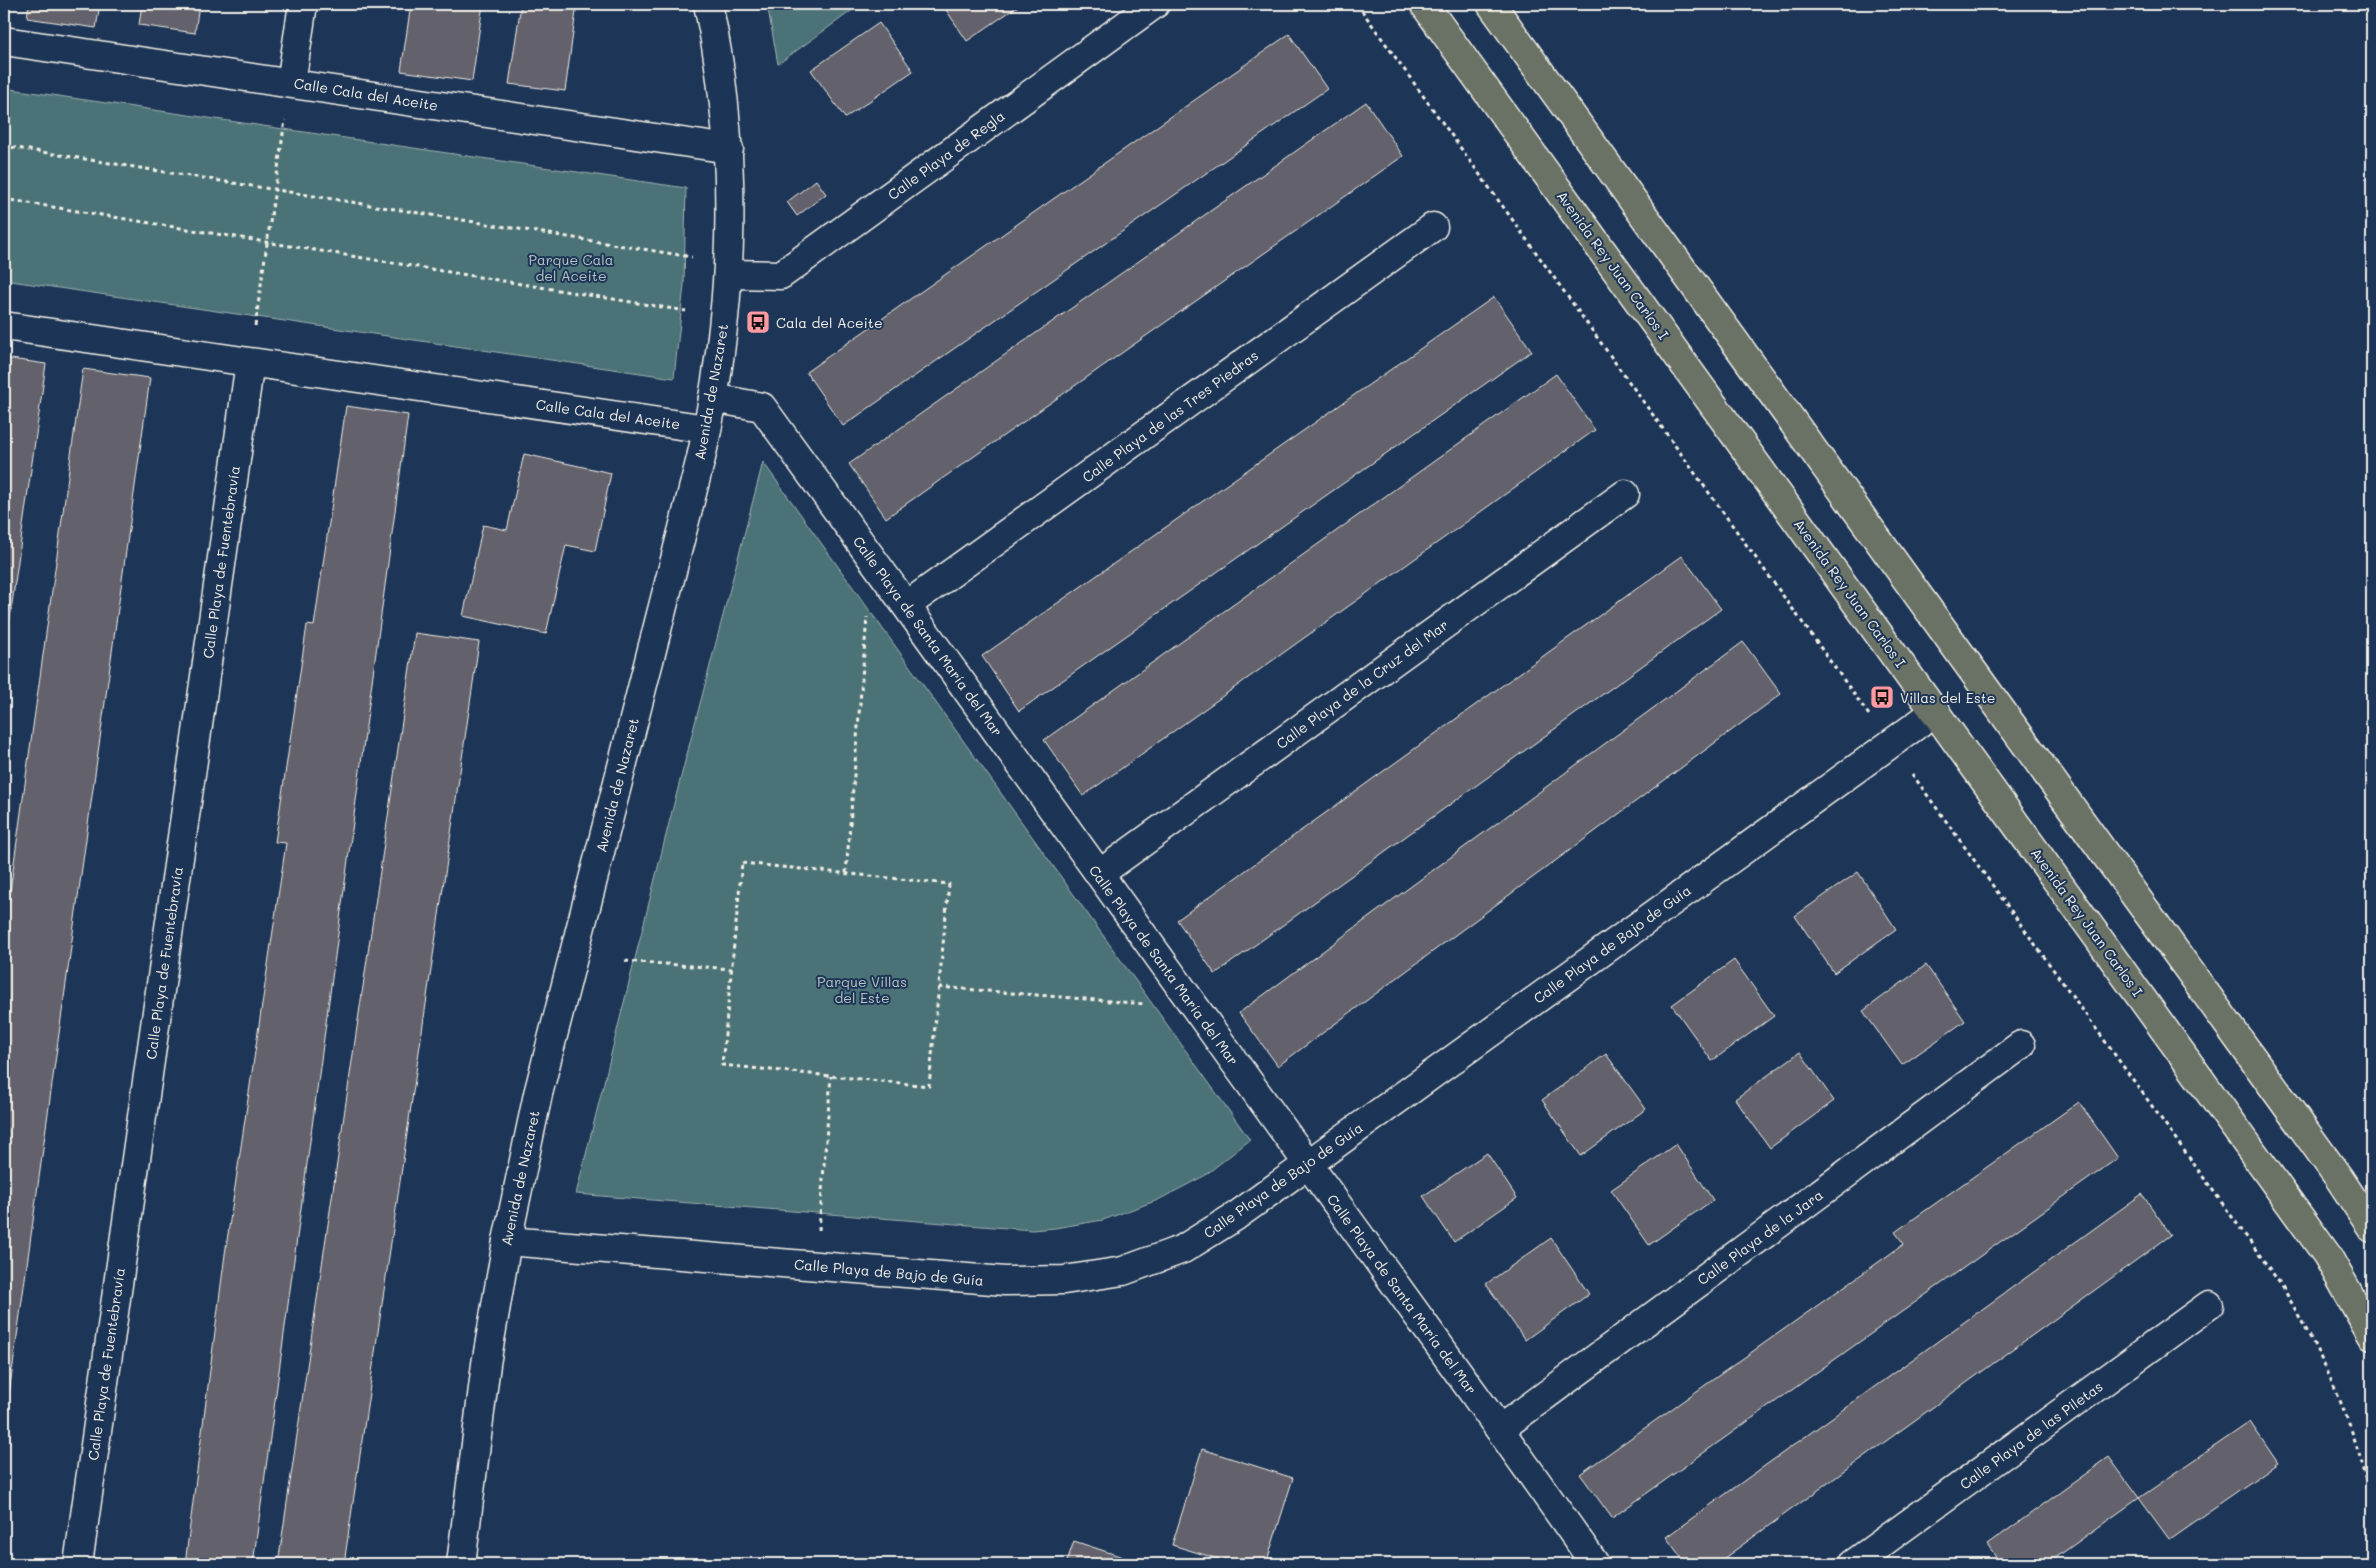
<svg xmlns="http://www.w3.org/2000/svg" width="2376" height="1568" viewBox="0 0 2376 1568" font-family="Mali,sans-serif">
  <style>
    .green { fill: #4c7377; stroke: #a0b2b0 }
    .building { fill: #63626c; stroke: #f4f1e8 }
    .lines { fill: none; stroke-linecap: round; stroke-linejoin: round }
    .minor-casing { stroke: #f4f1e8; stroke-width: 31 }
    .tertiary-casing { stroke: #f4f1e8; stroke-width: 31 }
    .primary-casing { stroke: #f4f1e8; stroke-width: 31 }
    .path { stroke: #f4f1e8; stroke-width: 3; stroke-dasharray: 4 4; stroke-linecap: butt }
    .minor { stroke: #1d3557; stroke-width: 28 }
    .tertiary { stroke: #1d3557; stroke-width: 28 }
    .primary { stroke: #6a7165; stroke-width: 28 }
    .labels { text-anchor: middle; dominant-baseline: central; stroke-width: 4; stroke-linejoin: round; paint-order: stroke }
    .street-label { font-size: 14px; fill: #f4f1e8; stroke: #1d3557 }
    .park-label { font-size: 14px; fill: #b9c5c0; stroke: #1d3557 }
    .poi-label { font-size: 14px; fill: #f4f1e8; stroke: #1d3557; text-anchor: start }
  </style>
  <rect width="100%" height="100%" fill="#1d3557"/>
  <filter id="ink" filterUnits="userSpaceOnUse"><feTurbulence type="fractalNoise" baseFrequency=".02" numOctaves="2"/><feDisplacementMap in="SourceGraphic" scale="10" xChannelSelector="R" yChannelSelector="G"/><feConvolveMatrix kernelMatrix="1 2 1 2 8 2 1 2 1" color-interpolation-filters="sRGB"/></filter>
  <g filter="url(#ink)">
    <!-- green -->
    <path class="green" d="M767 4H861L778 64Z
      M4 88 686 188 684 285 674 378 4 280Z
      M763 462 1250 1140 1204 1176 1158 1200 1103 1220 1055 1228 1032 1230 576 1194 670 819Z"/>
    <!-- building -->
    <path class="building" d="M29 4H100L96 28 27 18Z
      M142 4H199L195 33 139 25Z
      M411 4H483L472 81 401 71Z
      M521 4H577L565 91 509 84Z
      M942 4H1021L967 41Z
      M879 23 913 71 845 118 811 70Z
      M1289 34 1327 89 843 426 806 372Z
      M1366 102 1403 156 886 518 849 464Z
      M816 180 826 194 797 216 787 202Z
      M1494 297 1532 351 1019 711 982 656Z
      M4 358 46 364 4 660Z
      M83 369 150 378 4 1430V934Z
      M1556 374 1595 430 1083 796 1044 740Z
      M346 406 408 415 253 1564H185L225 1254 286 843 275 842 307 625 314 626Z
      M524 454 611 473 595 551 566 545 546 634 463 616 483 525 507 530Z
      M1682 556 1721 609 1215 974 1177 920Z
      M415 633 479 642 344 1564H278Z
      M1743 642 1781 694 1278 1066 1239 1013Z
      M1858 872 1896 929 1834 973 1795 916Z
      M1734 960 1774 1016 1712 1061 1672 1005Z
      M1926 965 1965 1021 1902 1065 1863 1011Z
      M1800 1052 1834 1101 1770 1148 1735 1099Z
      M1606 1054 1646 1109 1581 1156 1542 1100Z
      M2079 1102 2118 1158 1612 1518 1580 1474 1904 1244 1895 1232Z
      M1676 1144 1713 1200 1649 1245 1611 1190Z
      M1487 1153 1517 1198 1454 1242 1423 1196Z
      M2142 1194 2171 1235 1716 1564H1686L1666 1537Z
      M1551 1238 1589 1294 1525 1340 1486 1284Z
      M2250 1422 2278 1463 2169 1539 2139 1498Z
      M1202 1449 1293 1478 1266 1564H1235L1172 1545Z
      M2109 1457 2139 1498 2047 1564H2001L1987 1545Z
      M1074 1541 1144 1564H1066Z"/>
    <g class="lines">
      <!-- minor casing -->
      <g class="minor-casing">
        <path id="minor" d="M4 41 729 149
          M291 83 303 4
          M728 274 781 275 1155 4
          M4 326 707 429
          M713 398 762 407C917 619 1069 833 1223 1046 1347 1219 1473 1390 1595 1564
          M907 605 1433 227
          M1099 874 1625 494
          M507 1241 1005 1281 1064 1280 1123 1271 1183 1249 1236 1216 1936 711
          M1500 1429 2021 1045
          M78 1564 250 362
          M1853 1564 2209 1305"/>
      </g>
      <!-- tertiary casing -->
      <g class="tertiary-casing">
        <path id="tertiary" d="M461 1564 486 1364 507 1241 538 1094 701 458C735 309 740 153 708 4"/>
      </g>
      <!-- primary casing -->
      <g class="primary-casing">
        <path id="primary" d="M1424 4 2327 1255 2372 1335
          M1491 4 2339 1178 2372 1228"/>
      </g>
      <!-- path -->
      <path class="path" d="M1357 4 1869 715
        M4 146 692 257
        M4 199 686 311
        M255 326 285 120
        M1912 774 2282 1286C2323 1357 2354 1421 2372 1502
        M742 863 949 884 929 1086 722 1065Z
        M846 873 867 617
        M625 961 732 969
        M939 987 1146 1004
        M819 1230 831 1076"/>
      <!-- minor -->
      <use href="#minor" class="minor"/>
      <!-- tertiary -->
      <use href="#tertiary" class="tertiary"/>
      <!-- primary -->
      <use href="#primary" class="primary"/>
    </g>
  </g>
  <!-- icons -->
  <defs>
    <g id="bus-square" transform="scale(1.25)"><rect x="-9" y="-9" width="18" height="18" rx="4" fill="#ff9aa2" stroke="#1d3557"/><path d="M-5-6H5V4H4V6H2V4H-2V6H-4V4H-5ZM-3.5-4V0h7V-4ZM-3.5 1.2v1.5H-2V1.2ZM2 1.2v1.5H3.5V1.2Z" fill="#111"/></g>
  </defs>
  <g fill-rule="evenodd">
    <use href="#bus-square" x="758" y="322"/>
    <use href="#bus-square" x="1882" y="697"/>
  </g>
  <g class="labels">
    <!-- street labels -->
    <g class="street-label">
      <text transform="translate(366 94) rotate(9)">Calle Cala del Aceite</text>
      <text transform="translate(946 155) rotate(-36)">Calle Playa de Regla</text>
      <text transform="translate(1613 265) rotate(54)">Avenida Rey Juan Carlos I</text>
      <text transform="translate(711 392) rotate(-80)">Avenida de Nazaret</text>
      <text transform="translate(608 414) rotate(8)">Calle Cala del Aceite</text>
      <text transform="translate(1170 416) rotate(-36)">Calle Playa de las Tres Piedras</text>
      <text transform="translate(221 562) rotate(-82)">Calle Playa de Fuentebravía</text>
      <text transform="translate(1850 593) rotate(54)">Avenida Rey Juan Carlos I</text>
      <text transform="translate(928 636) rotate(54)">Calle Playa de Santa María del Mar</text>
      <text transform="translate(1362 684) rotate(-36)">Calle Playa de la Cruz del Mar</text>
      <text transform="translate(617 785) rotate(-76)">Avenida de Nazaret</text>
      <text transform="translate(2087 922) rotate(54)">Avenida Rey Juan Carlos I</text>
      <text transform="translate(1612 944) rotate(-36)">Calle Playa de Bajo de Guía</text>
      <text transform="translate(164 963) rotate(-82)">Calle Playa de Fuentebravía</text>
      <text transform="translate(1164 965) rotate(54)">Calle Playa de Santa María del Mar</text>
      <text transform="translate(520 1178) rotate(-78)">Avenida de Nazaret</text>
      <text transform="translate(1283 1180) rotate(-35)">Calle Playa de Bajo de Guía</text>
      <text transform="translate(1760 1237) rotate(-36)">Calle Playa de la Jara</text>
      <text transform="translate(889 1272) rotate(5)">Calle Playa de Bajo de Guía</text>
      <text transform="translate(1402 1294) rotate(54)">Calle Playa de Santa María del Mar</text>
      <text transform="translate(106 1364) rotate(-82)">Calle Playa de Fuentebravía</text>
      <text transform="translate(2031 1435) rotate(-36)">Calle Playa de las Piletas</text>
    </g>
    <!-- park labels -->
    <g class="park-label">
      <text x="571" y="259">Parque Cala<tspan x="571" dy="16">del Aceite</tspan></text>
      <text x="862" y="981">Parque Villas<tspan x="862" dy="16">del Este</tspan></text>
    </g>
    <!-- poi labels -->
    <g class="poi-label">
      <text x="776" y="322">Cala del Aceite</text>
      <text x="1900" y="697">Villas del Este</text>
    </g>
  </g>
  <!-- margin -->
  <rect width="2376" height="1568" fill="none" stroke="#1d3557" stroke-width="20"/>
  <rect x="10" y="10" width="2356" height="1548" fill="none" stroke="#f4f1e8" stroke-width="2" filter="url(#ink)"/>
</svg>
